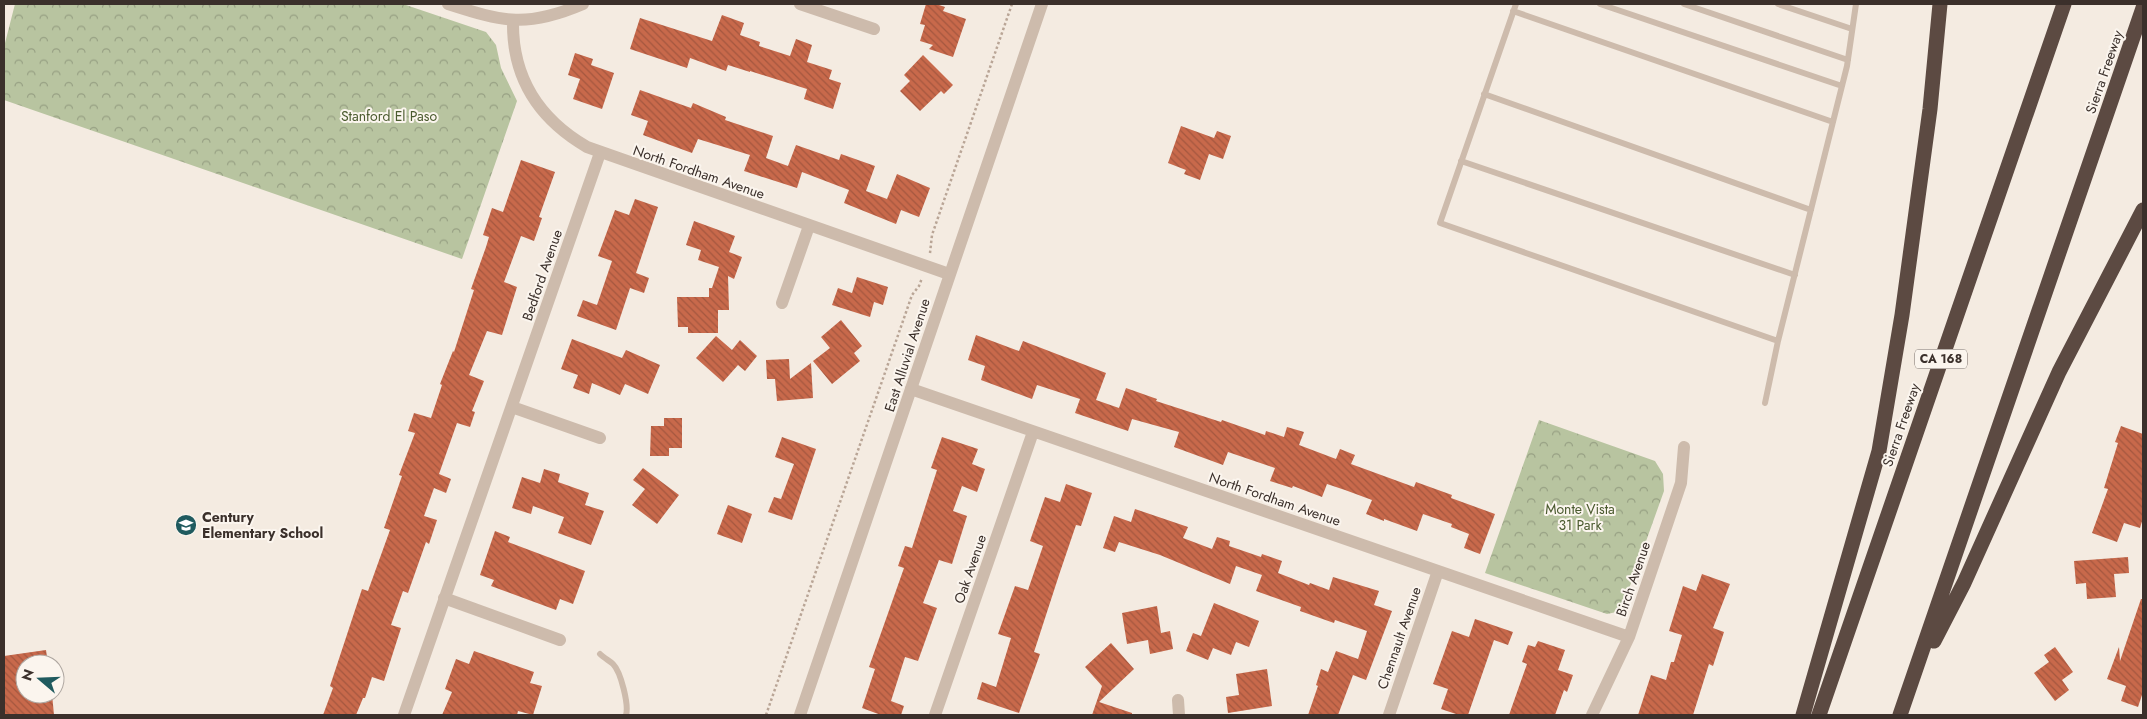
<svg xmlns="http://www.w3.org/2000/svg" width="2147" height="719" viewBox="0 0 2147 719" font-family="Jost,sans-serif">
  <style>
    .forest { fill: url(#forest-crowns) }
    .building { fill: url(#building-back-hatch) }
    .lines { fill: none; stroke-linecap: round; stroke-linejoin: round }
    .path { stroke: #b9a596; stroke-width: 2.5; stroke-dasharray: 2.5 2.5; stroke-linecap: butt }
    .service { stroke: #cdbbac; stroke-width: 6 }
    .minor { stroke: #cdbbac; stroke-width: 12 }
    .tertiary { stroke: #cdbbac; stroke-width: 12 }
    .motorway { stroke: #5c4a42; stroke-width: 15 }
    .labels { text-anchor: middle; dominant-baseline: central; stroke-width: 4; stroke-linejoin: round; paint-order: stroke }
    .shield { fill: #fbf5ee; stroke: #756b66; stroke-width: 1 }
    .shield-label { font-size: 12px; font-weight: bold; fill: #3b302b }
    .street-label { font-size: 14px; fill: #3b302b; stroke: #fbf5ee }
    .park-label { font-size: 14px; fill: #4a5a2e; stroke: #fbf5ee }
    .poi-label { font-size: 14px; font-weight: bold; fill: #3b302b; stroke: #fbf5ee; text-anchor: start }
  </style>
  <defs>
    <pattern id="forest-crowns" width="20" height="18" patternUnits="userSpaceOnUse" patternTransform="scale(1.25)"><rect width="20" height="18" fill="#b8c4a0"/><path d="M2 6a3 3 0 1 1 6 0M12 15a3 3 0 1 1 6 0" fill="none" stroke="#97a083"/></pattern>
    <pattern id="building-back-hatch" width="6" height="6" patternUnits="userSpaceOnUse" patternTransform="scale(1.25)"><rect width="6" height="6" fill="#c8694b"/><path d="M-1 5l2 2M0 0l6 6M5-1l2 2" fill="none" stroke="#a4573f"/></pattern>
  </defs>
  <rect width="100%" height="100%" fill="#f4ebe1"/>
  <!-- forest -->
  <path class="forest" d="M15 4H403L486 32 496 45 501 68 517 101 462 259 4 100V47Z
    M1539 420 1655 461 1663 474 1664 491 1621 611 1607 614 1485 573Z"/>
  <!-- building -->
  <path class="building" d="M926 4H936L945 7 943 11 966 19 953 57 929 49 933 45 920 41 925 25 920 24Z
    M722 15 744 23 740 35 760 42 759 46 790 56 796 39 812 45 807 62 832 70 829 79 841 83 833 109 804 99 807 89 750 71V72L728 65 726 71 690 58 687 68 630 49 640 18 712 41Z
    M575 53 593 59 591 65 614 73 602 109 573 99 580 79 568 75Z
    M923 55 953 85 944 94 941 91 920 111 900 91 910 81 904 75Z
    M640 90 691 108 693 103 726 117 725 120 773 136 766 158 788 166 796 145 839 160 841 154 875 166 866 191 887 199 897 174 930 188 919 217 901 210 896 224 844 203 849 190 802 172 797 188 744 171 750 155 698 139 692 153 643 135 648 121 631 115Z
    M1181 126 1214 138 1217 131 1231 136 1223 159 1209 154 1200 180 1184 174 1186 170 1168 163Z
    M521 160 555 172 539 217 542 218 534 241 521 236 504 282 517 287 502 335 487 331 469 375 484 381 472 411 475 412 470 427 457 423 439 474 451 479 446 493 434 488 424 516 437 520 429 544 426 542 408 593 403 591 391 625 401 628 384 681 372 677 365 698H363L356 715H323L333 688 330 686 362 589 368 591 390 530 384 528 402 476 399 475 415 433 408 431 414 413 431 418 442 385 440 384 453 351 454 352 474 290 471 289 486 247 489 237 483 235 492 208 503 212Z
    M635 199 658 207 636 273 649 278 644 293 630 288 616 330 577 316 583 300 597 305 612 261 598 256 615 210 629 215Z
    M694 221 735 236 729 252 742 257 734 279 728 276 729 310H718V333H688V327H678L677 297H709V288H712L719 267 698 260 701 250 686 245Z
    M857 277 888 287 883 305 874 302 870 317 832 305 838 288 852 293Z
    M841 320 862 346 854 353 860 361 832 384 813 361 830 348 821 337Z
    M976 335 1019 351 1023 341 1106 373 1096 400 1119 408 1126 388 1157 399 1156 401 1221 422 1222 420 1265 435 1266 431 1284 437 1287 427 1304 432 1299 445 1336 459 1340 449 1355 455 1351 464 1414 487 1416 482 1452 495 1451 498 1495 514 1480 554 1464 548 1469 534 1451 527 1452 524 1423 514 1417 531 1384 519V521L1366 514 1372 500 1345 490 1327 484 1322 497 1293 486 1292 488 1270 481 1275 468 1228 452 1223 465 1174 447 1179 432 1132 419 1128 431 1075 413 1080 399 1037 385 1032 399 981 380 985 366 968 360Z
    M716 336 732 350 740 340 757 356 745 371 738 365 723 382 696 358Z
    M572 339 622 358 626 350 660 365 648 394 625 384 620 395 592 383 589 394 573 388 578 375 561 369Z
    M789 359 790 379 811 363 813 398 777 401 775 379H767L766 360Z
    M664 418H682V448H669V456H650L651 426H664Z
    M2121 426 2143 434V518L2140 528 2124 523 2117 542 2092 533 2108 489 2104 488 2118 443 2115 442Z
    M782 437 816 449 792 520 768 512 774 497 781 499 794 464 775 457Z
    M942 437 978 449 972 464 985 469 977 492 962 486 953 511 967 516 952 564 939 560 923 603 937 608 918 661 905 657 891 701 904 706 901 715H881L862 708 875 669 869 667 904 568 898 566 905 546 912 548 937 470 931 468Z
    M643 468 679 495 657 524 632 505 645 489 633 480Z
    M544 469 560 474 558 482 589 493 585 505 604 511 591 545 558 533 564 517 533 506 531 514 512 508 522 477 540 483Z
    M1066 484 1092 493 1081 526 1076 525 1060 572 1034 652 1040 654 1019 713 977 699 982 682 996 687 1011 638 998 634 1015 586 1028 590 1043 546 1030 541 1045 497 1060 502Z
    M728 505 752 514 742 543 717 534Z
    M1135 509 1188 527 1183 538 1212 549 1217 537 1230 541 1229 546 1261 557 1262 554 1282 561 1278 573 1309 585 1310 583 1329 590 1333 577 1379 591 1374 605 1392 611 1366 680 1353 675 1338 715H1308L1318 686 1316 685 1321 669 1328 672 1336 651 1358 659 1367 631 1335 620 1334 623 1300 611 1301 607 1256 591 1262 575 1236 566 1230 584 1160 555 1119 542 1115 552 1103 548 1114 516 1131 522Z
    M495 531 510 537 508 542 585 571 573 604 560 599 556 610 491 586 494 580 480 575Z
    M2128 557 2129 573 2114 574 2116 597 2087 599 2086 583 2076 584 2074 561Z
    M1702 574 1730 584 1713 628 1724 632 1713 666 1709 664 1693 715H1638L1651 675 1666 680 1671 662H1674L1682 635 1669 631 1683 586 1696 591Z
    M2141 599H2143V692L2138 707 2121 701 2126 686 2107 679 2119 647 2120 661Z
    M1214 603 1259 621 1249 647 1236 642 1231 655 1213 648 1208 660 1186 651 1193 633 1201 636Z
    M1157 606 1161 633 1170 631 1173 649 1150 654 1148 640 1127 644 1122 613Z
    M1475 619 1513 632 1508 645 1494 640 1468 715H1459L1441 709 1448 689 1433 684 1452 631 1469 637Z
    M1538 641 1565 650 1558 670 1573 675 1567 692 1564 690 1555 715H1509L1527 664 1522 662 1528 645 1535 647Z
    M1111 643 1134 669 1099 702 1132 713V715H1092L1102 686 1085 667Z
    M2055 647 2073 672 2062 680 2069 690 2055 701 2034 673 2049 662 2044 655Z
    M46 650 48 664H25V694H52L54 715H4V656Z
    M474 651 534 672 530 683 542 686 533 715 518 711 517 715H442L452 692 445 689 456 659 469 664Z
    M1267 669 1272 706 1228 713 1226 697 1239 695 1236 674Z"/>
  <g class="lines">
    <!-- path -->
    <path class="path" d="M930 253 932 235 1012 4
      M766 715 912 295 919 286 922 278"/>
    <!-- service -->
    <path class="service" d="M1516 4 1440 223 1778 341 1847 66 1856 4
      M1600 4 1842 86
      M1684 4 1848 60
      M1778 4 1852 29
      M1513 11 1833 122
      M1484 94 1811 210
      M1461 161 1795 275
      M1765 403 1778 341
      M600 654C604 658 610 661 613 664 621 672 629 705 626 715"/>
    <!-- minor -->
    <path class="minor" d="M448 4C504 22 527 28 583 4
      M800 4 874 29
      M513 21C512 78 539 119 587 147L949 274
      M782 303 809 226
      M911 389 1629 637
      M512 407 600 438
      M444 598 560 640
      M1178 700 1179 715
      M404 715 600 153
      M935 715 1033 432
      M1389 715 1438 571
      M1592 715 1629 637 1681 483 1684 447"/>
    <!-- tertiary -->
    <path class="tertiary" d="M800 715 1042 4"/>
    <!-- motorway -->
    <path class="motorway" d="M1934 641 1964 583 2059 372 2143 210
      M1803 715 1879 451 1902 315 1930 109 1940 4
      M1819 715 2064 4
      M1900 715 2143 8"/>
  </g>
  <!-- icons -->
  <defs>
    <g id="school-disc" transform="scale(1.125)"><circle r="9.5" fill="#1f5a5e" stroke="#fbf5ee"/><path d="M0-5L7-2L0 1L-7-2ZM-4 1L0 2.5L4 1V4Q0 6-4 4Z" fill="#fff"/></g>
  </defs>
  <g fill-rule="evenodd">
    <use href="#school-disc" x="186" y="525"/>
  </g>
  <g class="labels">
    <!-- shield labels -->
    <rect class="shield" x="1915" y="349.5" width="52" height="19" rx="4"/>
    <g class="shield-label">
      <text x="1941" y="359">CA 168</text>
    </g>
    <!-- street labels -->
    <g class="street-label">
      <text transform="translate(2104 72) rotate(-71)">Sierra Freeway</text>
      <text transform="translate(699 172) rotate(19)">North Fordham Avenue</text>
      <text transform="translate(542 275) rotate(-71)">Bedford Avenue</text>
      <text transform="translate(907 355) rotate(-72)">East Alluvial Avenue</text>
      <text transform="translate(1901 425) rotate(-71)">Sierra Freeway</text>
      <text transform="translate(1275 499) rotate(19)">North Fordham Avenue</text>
      <text transform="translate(970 569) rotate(-71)">Oak Avenue</text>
      <text transform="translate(1633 579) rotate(-71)">Birch Avenue</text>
      <text transform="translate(1399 638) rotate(-71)">Chennault Avenue</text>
    </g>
    <!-- park labels -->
    <g class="park-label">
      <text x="389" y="116">Stanford El Paso</text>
      <text x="1580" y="509">Monte Vista<tspan x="1580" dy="16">31 Park</tspan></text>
    </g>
    <!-- poi labels -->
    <g class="poi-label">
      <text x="202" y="517">Century<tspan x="202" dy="16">Elementary School</tspan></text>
    </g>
  </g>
  <!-- border -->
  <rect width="2147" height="719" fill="none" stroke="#3b302b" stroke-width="10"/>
  <!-- north arrow -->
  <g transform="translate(40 679) rotate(289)"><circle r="24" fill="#fbf5ee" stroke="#aea6a0"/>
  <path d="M0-4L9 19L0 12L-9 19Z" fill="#1f5a5e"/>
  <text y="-8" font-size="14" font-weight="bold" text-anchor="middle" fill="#3b302b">N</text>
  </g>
</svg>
